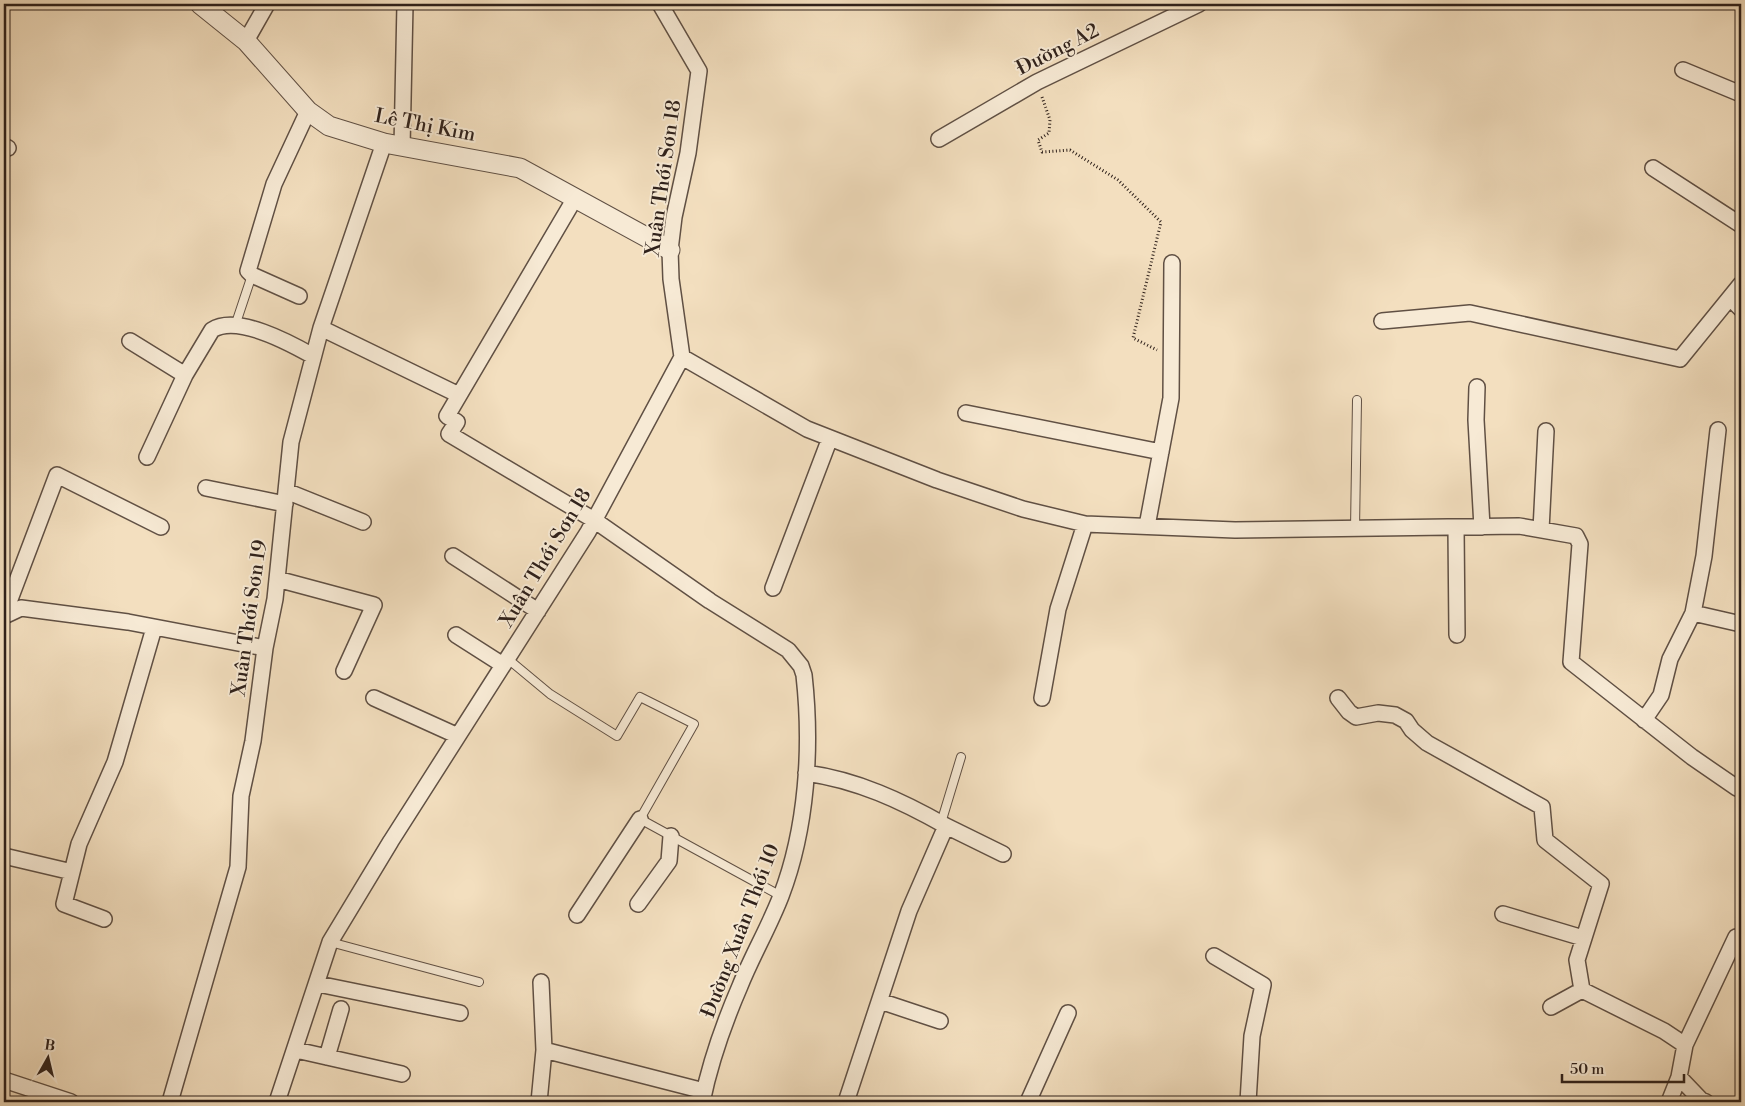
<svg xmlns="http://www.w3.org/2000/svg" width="1745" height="1106" viewBox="0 0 1745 1106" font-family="'Libre Bodoni',serif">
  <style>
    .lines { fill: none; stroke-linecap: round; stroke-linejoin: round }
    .service-casing { stroke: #605044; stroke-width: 10 }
    .minor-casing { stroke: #605044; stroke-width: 18 }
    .tertiary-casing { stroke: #605044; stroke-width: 21 }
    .path { stroke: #2f211b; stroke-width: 3; stroke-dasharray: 1 2.5; stroke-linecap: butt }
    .service { stroke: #f7ead5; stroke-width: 8 }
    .minor { stroke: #f7ead5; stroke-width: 15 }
    .tertiary { stroke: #f7ead5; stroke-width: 19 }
    .labels { text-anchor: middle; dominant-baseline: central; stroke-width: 4; stroke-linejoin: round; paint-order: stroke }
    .street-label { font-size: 20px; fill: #2f211b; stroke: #f7ead5 }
  </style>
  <rect width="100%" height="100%" fill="#f3dfbf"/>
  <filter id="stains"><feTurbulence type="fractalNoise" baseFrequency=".004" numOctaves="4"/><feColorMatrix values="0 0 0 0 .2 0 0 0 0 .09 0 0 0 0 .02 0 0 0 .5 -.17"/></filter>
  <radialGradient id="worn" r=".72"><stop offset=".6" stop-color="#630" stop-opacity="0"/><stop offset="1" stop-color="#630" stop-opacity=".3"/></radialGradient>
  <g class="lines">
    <!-- service casing -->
    <g class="service-casing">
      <path id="service" d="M235 326 252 275
        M1355 529 1357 400
        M508 659 550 694 617 736 640 697 694 724 640 819 781 896
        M941 823 961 757
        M330 942 479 982"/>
    </g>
    <!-- minor casing -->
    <g class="minor-casing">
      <path id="minor" d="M246 41 267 4
        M1683 70 1741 94
        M939 139 1037 82 1199 4
        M4 146 8 148
        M402 147 405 4
        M1653 168 1741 225
        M575 198 447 416 457 422 449 434 594 520 710 601 788 650 801 666 804 675C812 747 807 828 781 896 769 927 752 956 740 986 724 1023 710 1063 702 1102
        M299 296 252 275 248 271 274 184 308 111
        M1730 298 1741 309
        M1382 321 1470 313 1680 359 1741 284
        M321 328 459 395
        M130 341 185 375
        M682 357 807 429 937 480 1023 509 1085 524 1235 530 1519 526 1576 536 1580 544 1571 662 1692 757 1737 788
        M1477 387 1476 420 1482 527
        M966 413 1161 452
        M147 457 185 375 212 330C237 314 290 343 313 356
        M206 488 285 504
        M286 491 363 522
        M1147 526 1171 398 1172 263
        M1456 528 1457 635
        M1541 530 1546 431
        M453 556 538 611
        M277 579 374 605 344 671
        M773 588 830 438
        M1693 613 1704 556 1718 430
        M4 615 57 475 161 527
        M4 616 21 608 128 622 265 648
        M456 635 503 665
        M374 698 458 736
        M1042 698 1058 609 1085 524
        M1338 698 1349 712 1356 717 1378 713 1395 715 1406 721 1412 730 1427 743 1542 807 1545 840 1601 884 1577 960 1582 990 1664 1031 1685 1045 1679 1077 1701 1100 1706 1102
        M1644 720 1661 695 1670 659 1693 613 1741 624
        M806 773C857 780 902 801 946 826
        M4 856 72 872
        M638 904 669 861 671 836
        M1503 914 1583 938
        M577 915 640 819
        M104 919 64 904 79 844 115 762 154 628
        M1214 956 1263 985 1252 1036 1248 1102
        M541 982 544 1050
        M318 984 460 1013
        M880 1001 940 1021
        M1551 1007 1582 990
        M1685 1045 1736 937
        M296 1050 402 1074
        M327 1057 341 1009
        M4 1080 71 1102
        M170 1102 238 867 241 796 253 741 265 648 275 599 291 442 321 328 384 143
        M277 1102 330 942 391 841 588 532 682 357 671 279 670 250 674 217 688 153 699 71 660 4
        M539 1102 544 1050 704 1091
        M846 1102 909 911 946 826 1003 854
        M1028 1102 1068 1013
        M1669 1102 1679 1077"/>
    </g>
    <!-- tertiary casing -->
    <g class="tertiary-casing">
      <path id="tertiary" d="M200 4 246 41 308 111 329 126 384 143 520 168 670 250"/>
    </g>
    <!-- path -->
    <path class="path" d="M1042 97 1050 120 1049 133 1038 140 1042 152 1070 150 1118 180 1161 222 1133 338 1157 350"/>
    <!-- service -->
    <use href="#service" class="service"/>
    <!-- minor -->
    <use href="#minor" class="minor"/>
    <!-- tertiary -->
    <use href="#tertiary" class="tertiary"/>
  </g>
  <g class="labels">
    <!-- street labels -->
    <g class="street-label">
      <text transform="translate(1058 50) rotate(-27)">Đường A2</text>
      <text transform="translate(425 126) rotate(11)">Lê Thị Kim</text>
      <text transform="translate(664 178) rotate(-82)">Xuân Thới Sơn 18</text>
      <text transform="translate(546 558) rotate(-59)">Xuân Thới Sơn 18</text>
      <text transform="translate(250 618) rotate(-82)">Xuân Thới Sơn 19</text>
      <text transform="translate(741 931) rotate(-69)">Đường Xuân Thới 10</text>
    </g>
  </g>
  <!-- margin -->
  <rect width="1745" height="1106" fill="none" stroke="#f3dfbf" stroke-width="20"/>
  <rect x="5" y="5" width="1735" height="1096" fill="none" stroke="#2f211b" stroke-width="2.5"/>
  <rect x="10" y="10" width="1725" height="1086" fill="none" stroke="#2f211b"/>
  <!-- north arrow -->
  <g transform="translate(48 1058) rotate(8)" stroke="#f7ead5" stroke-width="4" paint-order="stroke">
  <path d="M0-4L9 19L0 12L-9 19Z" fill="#2f211b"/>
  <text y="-8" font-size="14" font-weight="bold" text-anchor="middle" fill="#2f211b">B</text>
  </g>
  <!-- scale -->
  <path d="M1562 1074v8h122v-8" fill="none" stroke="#2f211b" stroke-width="2.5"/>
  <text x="1570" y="1074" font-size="15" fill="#2f211b" stroke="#f7ead5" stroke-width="4" paint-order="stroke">50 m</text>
  <rect width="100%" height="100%" filter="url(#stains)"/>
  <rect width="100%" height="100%" fill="url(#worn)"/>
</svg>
